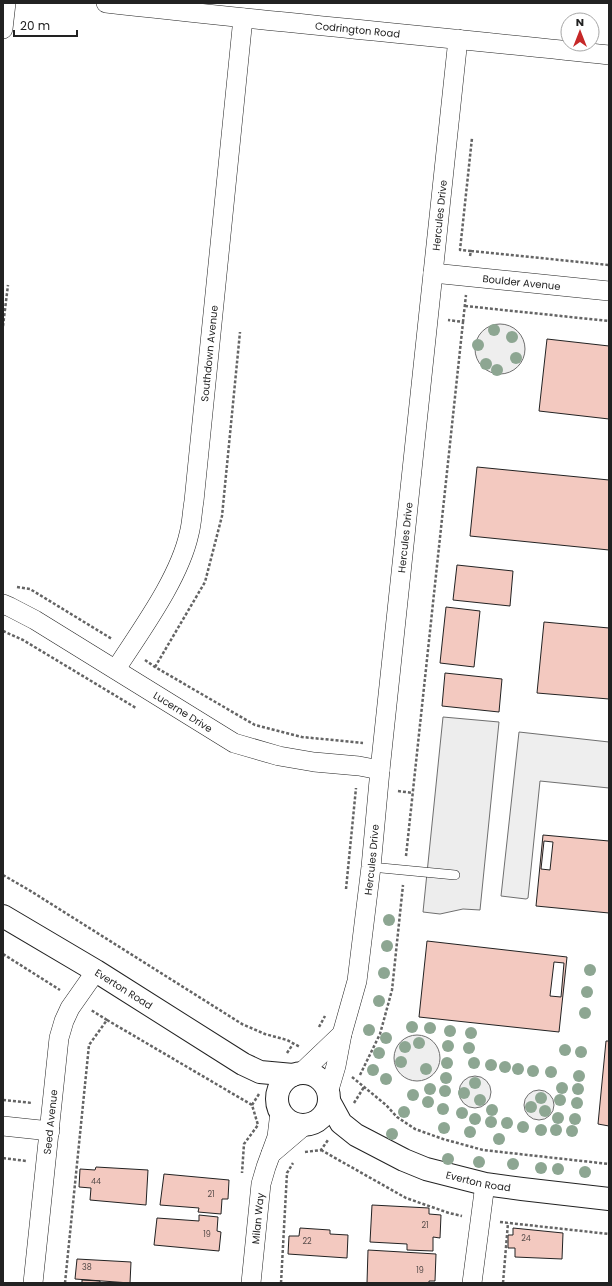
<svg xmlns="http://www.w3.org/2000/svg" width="612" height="1286" viewBox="0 0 612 1286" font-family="Poppins,sans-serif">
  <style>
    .green { fill: #eee; stroke: #6f6f6f }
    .parking { fill: #ededed; stroke: #6f6f6f }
    .building { fill: #f3c9c0; stroke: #222; fill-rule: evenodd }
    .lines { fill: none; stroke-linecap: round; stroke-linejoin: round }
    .service-casing { stroke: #222; stroke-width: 10 }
    .minor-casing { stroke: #222; stroke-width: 20 }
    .tertiary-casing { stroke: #222; stroke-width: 24 }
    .path { stroke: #646464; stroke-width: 2.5; stroke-dasharray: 3 2; stroke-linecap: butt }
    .service { stroke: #fff; stroke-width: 9 }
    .minor { stroke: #fff; stroke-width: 19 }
    .tertiary { stroke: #fff; stroke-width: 22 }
    .tree { fill: #8da692 }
    .labels { text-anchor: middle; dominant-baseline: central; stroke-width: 3; stroke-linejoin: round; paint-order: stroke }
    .number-label { font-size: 8px; fill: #564c4a }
    .street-label { font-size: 10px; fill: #222; stroke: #fff }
  </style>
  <rect width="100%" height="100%" fill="#fff"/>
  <!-- green -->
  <path class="green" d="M475 349a25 25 0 1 1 50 0a25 25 0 1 1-50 0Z
    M519 732 609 742V788L540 781 528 898 526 899 501 896Z
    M394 1058a23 23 0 1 1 46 0a23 23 0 1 1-46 0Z
    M459 1092a16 16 0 1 1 32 0a16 16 0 1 1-32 0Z
    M524 1105a15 15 0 1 1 30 0a15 15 0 1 1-30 0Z"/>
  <!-- parking -->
  <path class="parking" d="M443 717 499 722 480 910 463 909 440 914 423 912Z"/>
  <!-- building -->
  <path class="building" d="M547 339 609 346V419L539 411Z
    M477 467 609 480V550L470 536Z
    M457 565 513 571 510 606 453 600Z
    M446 607 480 611 474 667 440 663Z
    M544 622 609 628V699L537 693Z
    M445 673 502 679 499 712 442 706Z
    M543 835 609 841V913L536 906ZM544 841 553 842 550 870 541 869Z
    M427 941 567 957 559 1032 419 1017ZM554 962 564 963 561 997 550 996Z
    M606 1041H609V1126L598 1124Z
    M96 1167 148 1170 146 1205 90 1200 91 1188 79 1187 80 1169 95 1170Z
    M164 1174 229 1180 228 1199H222L221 1214 198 1212 199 1208 160 1205Z
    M372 1205 429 1208V1214L441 1215 440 1238 433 1237V1251L407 1250V1244L370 1242Z
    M199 1215 218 1217 217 1231 221 1232 219 1251 154 1245 157 1218 199 1221Z
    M300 1228 330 1230V1234L348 1235 347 1258 288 1254 289 1236H299Z
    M513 1228 563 1233 562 1259 515 1257V1248H508V1235H513Z
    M368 1250 436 1254 435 1281H429V1283H367Z
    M77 1259 131 1262 130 1283 75 1279Z
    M82 1280 100 1281V1283H82Z"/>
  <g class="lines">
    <!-- service casing -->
    <g class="service-casing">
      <path id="service" d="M371 867 455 875"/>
    </g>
    <!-- minor casing -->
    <g class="minor-casing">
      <g id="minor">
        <path id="s1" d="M106 3C273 22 441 37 609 55"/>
        <path d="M3 29 6 3"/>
        <path id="s2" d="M433 273 609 291"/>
        <path id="s3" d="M3 604 10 607 35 620 234 743 279 756 314 762 359 766 380 770"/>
        <path id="s4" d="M116 669C141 630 179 579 189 534 192 523 192 512 194 501L243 18"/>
        <path d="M300 1074 342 1034"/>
        <path id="s5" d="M328 1093 336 1066 342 1034 357 981 371 867 380 770 458 39"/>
        <path d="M3 1126 50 1131"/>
        <path d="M271 1154 305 1125"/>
        <path id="s6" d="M33 1283 59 1038 64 1021 70 1008 96 971"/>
        <path id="s7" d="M251 1283 261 1184 266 1167 277 1137 280 1112"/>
        <path d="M472 1283 485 1184"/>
      </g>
    </g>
    <!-- tertiary casing -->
    <g class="tertiary-casing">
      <g id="tertiary">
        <path id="s8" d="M3 916 96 971 243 1064 260 1072 293 1075"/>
        <circle cx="303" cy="1099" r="26"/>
        <path id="s9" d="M329 1101 341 1123 356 1135 404 1160 426 1169 485 1184 522 1189 609 1199"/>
      </g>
    </g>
    <!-- path -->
    <path class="path" d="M471 251 609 265
      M470 256 471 251 460 250 472 138
      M465 306 609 321
      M463 322 466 295
      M3 326 8 285
      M17 587 30 589 112 639
      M3 631 23 640 136 708
      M145 660 155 667 255 725 302 737 363 743
      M155 667 205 582 222 516 240 332
      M398 791 413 793
      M406 856 463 322 448 320
      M3 875 29 890 242 1024 265 1034 287 1040 300 1047
      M346 889 356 788
      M3 954 60 990
      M107 1020 252 1105 258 1125 244 1144 242 1173
      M319 1027 325 1016
      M287 1053 293 1044
      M360 1075 380 1034 392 990 403 885
      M352 1077 386 1105 397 1117 415 1129 443 1139 483 1150 609 1164
      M3 1100 32 1103
      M354 1103 364 1087
      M252 1105 259 1094
      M321 1150 406 1198 449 1213 462 1216
      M305 1152 321 1150 328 1140
      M3 1158 26 1161
      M500 1222 609 1234
      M65 1283 89 1045 107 1020 91 1010
      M281 1283 287 1173 293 1163
      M503 1283 508 1223"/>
    <!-- service -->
    <use href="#service" class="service"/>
    <!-- minor -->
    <use href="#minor" class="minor"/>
    <!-- tertiary -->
    <use href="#tertiary" class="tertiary"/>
  </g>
  <!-- trees -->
  <g class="tree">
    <circle cx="494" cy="330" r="6"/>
    <circle cx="512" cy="337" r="6"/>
    <circle cx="478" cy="345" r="6"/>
    <circle cx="516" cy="358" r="6"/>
    <circle cx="486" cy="364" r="6"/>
    <circle cx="497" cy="370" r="6"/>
    <circle cx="389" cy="920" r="6"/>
    <circle cx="387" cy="946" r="6"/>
    <circle cx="590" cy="970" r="6"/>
    <circle cx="384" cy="973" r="6"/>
    <circle cx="587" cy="992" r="6"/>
    <circle cx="379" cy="1001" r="6"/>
    <circle cx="585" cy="1013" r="6"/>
    <circle cx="412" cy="1027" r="6"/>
    <circle cx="430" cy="1028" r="6"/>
    <circle cx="369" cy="1030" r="6"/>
    <circle cx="450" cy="1031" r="6"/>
    <circle cx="471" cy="1033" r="6"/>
    <circle cx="386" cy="1038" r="6"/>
    <circle cx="419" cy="1043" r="6"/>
    <circle cx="448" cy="1046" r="6"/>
    <circle cx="405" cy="1047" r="6"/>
    <circle cx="469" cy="1048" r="6"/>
    <circle cx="565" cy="1050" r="6"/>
    <circle cx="581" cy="1052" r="6"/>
    <circle cx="379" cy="1053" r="6"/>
    <circle cx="401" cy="1062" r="6"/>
    <circle cx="447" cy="1063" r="6"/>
    <circle cx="474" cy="1063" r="6"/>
    <circle cx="491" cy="1065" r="6"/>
    <circle cx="505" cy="1067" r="6"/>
    <circle cx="426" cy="1069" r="6"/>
    <circle cx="518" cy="1069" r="6"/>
    <circle cx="373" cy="1070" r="6"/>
    <circle cx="533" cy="1071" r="6"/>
    <circle cx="551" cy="1072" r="6"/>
    <circle cx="579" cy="1076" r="6"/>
    <circle cx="446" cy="1078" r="6"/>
    <circle cx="386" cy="1079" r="6"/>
    <circle cx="475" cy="1083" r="6"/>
    <circle cx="562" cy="1088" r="6"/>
    <circle cx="430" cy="1089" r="6"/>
    <circle cx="578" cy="1089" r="6"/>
    <circle cx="445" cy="1091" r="6"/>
    <circle cx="464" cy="1093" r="6"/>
    <circle cx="413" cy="1095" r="6"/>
    <circle cx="541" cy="1098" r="6"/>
    <circle cx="480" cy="1100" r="6"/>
    <circle cx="560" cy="1100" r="6"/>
    <circle cx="428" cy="1102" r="6"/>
    <circle cx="577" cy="1103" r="6"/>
    <circle cx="531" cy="1107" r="6"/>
    <circle cx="443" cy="1109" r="6"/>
    <circle cx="492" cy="1110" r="6"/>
    <circle cx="545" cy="1111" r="6"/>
    <circle cx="404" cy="1112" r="6"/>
    <circle cx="462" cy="1113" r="6"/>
    <circle cx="558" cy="1118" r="6"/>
    <circle cx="475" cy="1119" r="6"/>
    <circle cx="575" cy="1119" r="6"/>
    <circle cx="491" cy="1122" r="6"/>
    <circle cx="507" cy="1123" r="6"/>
    <circle cx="523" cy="1127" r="6"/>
    <circle cx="444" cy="1128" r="6"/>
    <circle cx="541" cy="1130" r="6"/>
    <circle cx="556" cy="1130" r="6"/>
    <circle cx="572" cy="1131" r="6"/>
    <circle cx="470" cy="1132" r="6"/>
    <circle cx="392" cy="1134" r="6"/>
    <circle cx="499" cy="1139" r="6"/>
    <circle cx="448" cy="1159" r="6"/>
    <circle cx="479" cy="1162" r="6"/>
    <circle cx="513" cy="1164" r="6"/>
    <circle cx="541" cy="1168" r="6"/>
    <circle cx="558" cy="1169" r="6"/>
    <circle cx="585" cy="1172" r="6"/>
  </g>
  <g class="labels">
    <!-- number labels -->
    <g class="number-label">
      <text x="96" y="1181">44</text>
      <text x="211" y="1194">21</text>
      <text x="425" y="1225">21</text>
      <text x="207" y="1234">19</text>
      <text x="526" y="1238">24</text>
      <text x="307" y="1241">22</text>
      <text x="87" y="1267">38</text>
      <text x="420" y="1270">19</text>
    </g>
    <!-- street labels -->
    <g class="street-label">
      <text stroke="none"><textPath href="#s1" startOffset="253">Codrington Road</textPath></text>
      <text stroke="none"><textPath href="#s5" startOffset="886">Hercules Drive</textPath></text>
      <text stroke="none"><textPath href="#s2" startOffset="89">Boulder Avenue</textPath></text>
      <text stroke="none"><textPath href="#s4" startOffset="336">Southdown Avenue</textPath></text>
      <text stroke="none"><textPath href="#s5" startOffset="562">Hercules Drive</textPath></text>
      <text stroke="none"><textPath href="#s3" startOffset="210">Lucerne Drive</textPath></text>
      <text stroke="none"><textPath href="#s5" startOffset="238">Hercules Drive</textPath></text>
      <text stroke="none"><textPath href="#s8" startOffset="141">Everton Road</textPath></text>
      <text stroke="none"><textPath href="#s6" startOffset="162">Seed Avenue</textPath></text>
      <text stroke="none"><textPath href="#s9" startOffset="176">Everton Road</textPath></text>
      <text stroke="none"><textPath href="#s7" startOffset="65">Milan Way</textPath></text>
    </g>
  </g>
  <!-- border -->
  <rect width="612" height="1286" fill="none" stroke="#222222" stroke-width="8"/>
  <!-- north arrow -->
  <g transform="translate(580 32)"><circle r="19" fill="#ffffff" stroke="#a7a7a7"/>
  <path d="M0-3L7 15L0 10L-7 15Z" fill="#c62828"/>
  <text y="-6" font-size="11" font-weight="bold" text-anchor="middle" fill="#222222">N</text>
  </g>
  <!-- scale -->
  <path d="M14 30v6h63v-6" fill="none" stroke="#222222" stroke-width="2"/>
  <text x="20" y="30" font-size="12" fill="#222222" stroke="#ffffff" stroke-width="3" paint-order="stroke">20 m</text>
</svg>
